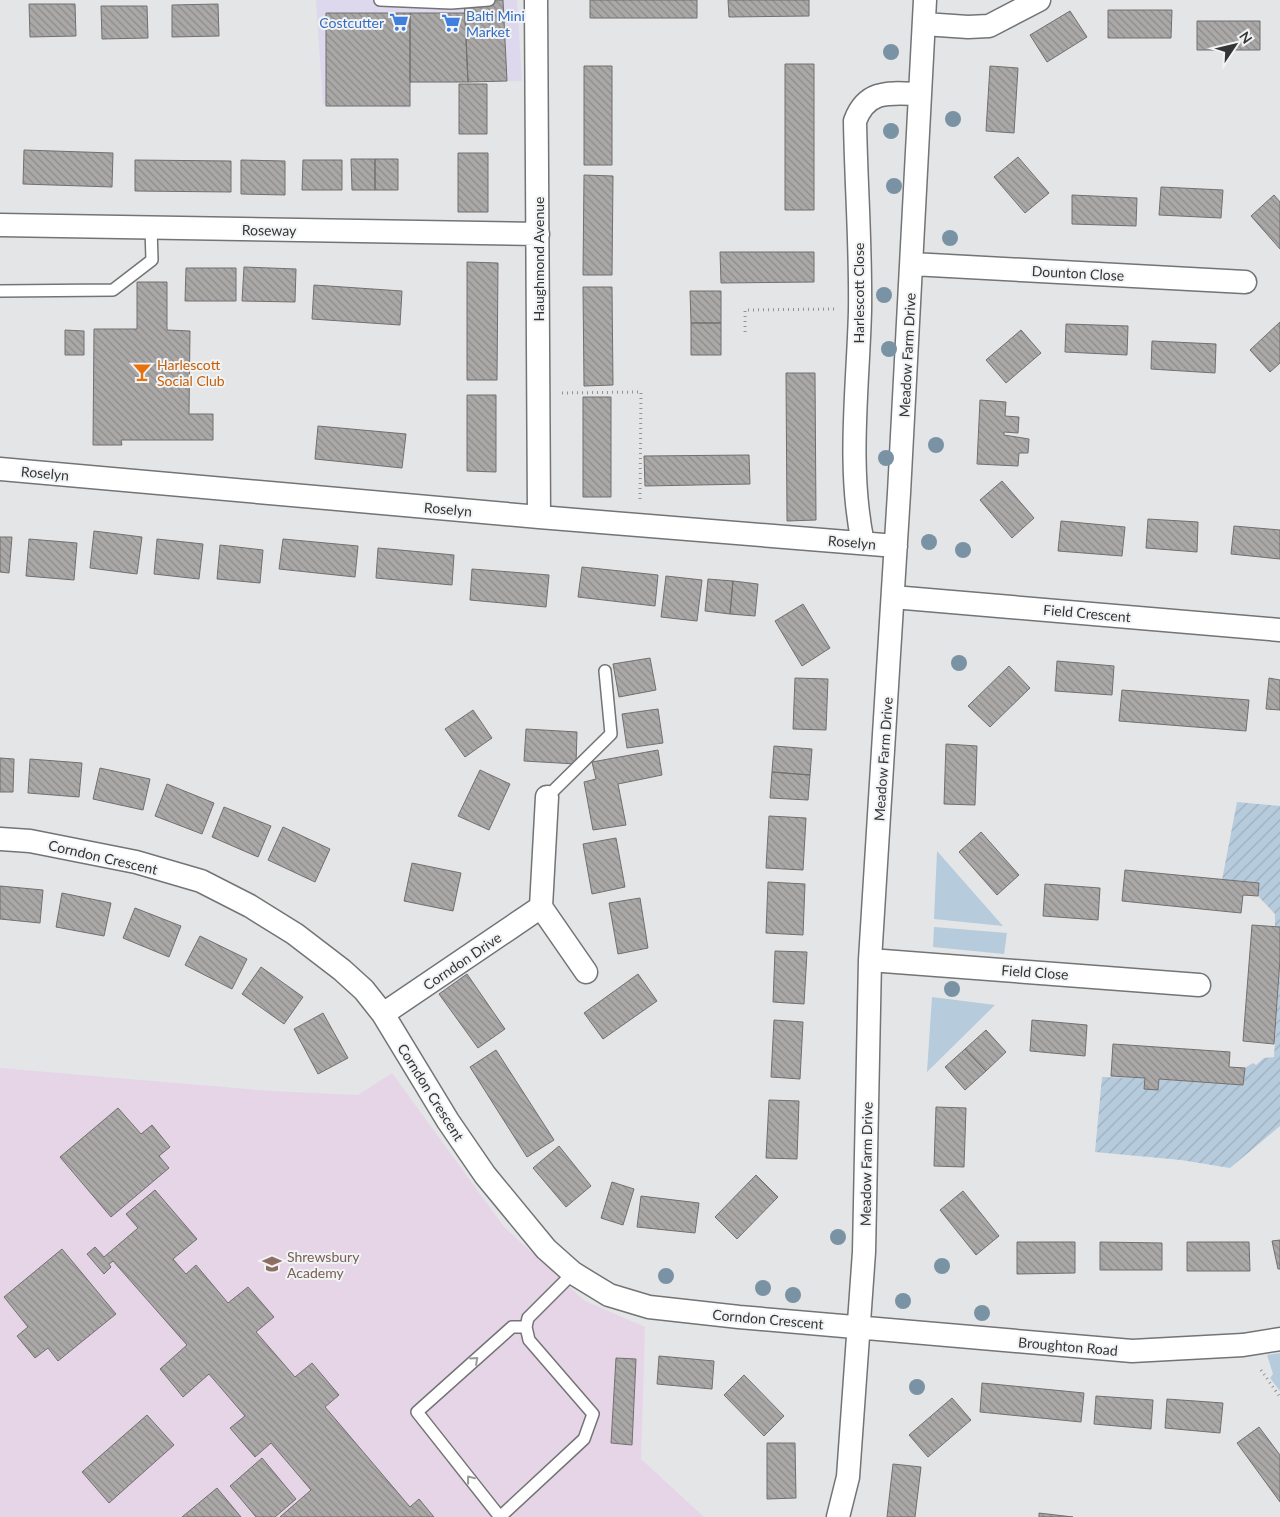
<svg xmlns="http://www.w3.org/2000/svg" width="1280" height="1517" viewBox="0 0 1280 1517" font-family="Lato,sans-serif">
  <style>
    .commercial { fill: #ddd8ed }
    .education { fill: #e6d5e7 }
    .grass { fill: #b6cbdc }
    .garden { fill: url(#garden-furrows) }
    .building { fill: url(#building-back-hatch); stroke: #72706f }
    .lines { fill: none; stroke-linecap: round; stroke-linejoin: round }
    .service-casing { stroke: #727475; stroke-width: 14 }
    .minor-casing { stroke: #727475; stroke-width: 25 }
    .path { stroke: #929394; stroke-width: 3; stroke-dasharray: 1 4; stroke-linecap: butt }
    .service { stroke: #fff; stroke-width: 11 }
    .minor { stroke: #fff; stroke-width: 22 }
    .tree { fill: #7992a4 }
    .oneway { stroke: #9a9a9a }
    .labels { text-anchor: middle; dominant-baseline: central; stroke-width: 4; stroke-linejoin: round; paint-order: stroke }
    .shop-label { font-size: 14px; fill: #366cbe; stroke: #f1f3f4; text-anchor: start }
    .street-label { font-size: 14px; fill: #343535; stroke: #f1f3f4 }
    .food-label { font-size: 14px; fill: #c56008; stroke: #f1f3f4; text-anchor: start }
    .education-label { font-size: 14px; fill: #785e54; stroke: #f1f3f4; text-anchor: start }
  </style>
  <defs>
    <pattern id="garden-furrows" width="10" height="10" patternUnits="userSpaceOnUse" patternTransform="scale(1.25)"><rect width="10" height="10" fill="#b6cbdc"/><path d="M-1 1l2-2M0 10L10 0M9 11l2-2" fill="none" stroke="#9dafbd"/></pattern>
    <pattern id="building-back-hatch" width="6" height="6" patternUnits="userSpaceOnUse" patternTransform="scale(1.25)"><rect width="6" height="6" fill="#aba8a8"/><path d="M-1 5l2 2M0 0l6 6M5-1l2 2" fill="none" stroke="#8c8a8a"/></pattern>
  </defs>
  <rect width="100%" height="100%" fill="#e4e5e7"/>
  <!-- commercial -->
  <path class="commercial" d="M316 0H517L522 81 410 83 411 108 323 104Z"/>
  <!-- education -->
  <path class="education" d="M0 1068 270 1091 358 1095 392 1073 504 1227 585 1301 645 1327 641 1459 704 1517H0Z"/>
  <!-- grass -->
  <path class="grass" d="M937 851 1003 926 934 919Z
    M934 927 1007 933 1004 954 933 947Z
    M932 997 995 1005 927 1072Z
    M1280 1353V1391L1270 1378 1273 1374 1267 1355Z"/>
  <!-- garden -->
  <path class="garden" d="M1237 802 1280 806V927H1275V914L1258 896 1259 883 1222 880Z
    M1280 959V1126L1230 1168 1181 1160 1095 1152 1102 1077 1145 1078 1144 1089 1158 1090 1159 1079 1243 1085 1245 1068 1253 1063 1256 1065 1264 1058 1274 1057Z"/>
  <!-- building -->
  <path class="building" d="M464 0H503L507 81 468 82Z
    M590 0H697V18H590Z
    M728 0H809V16L729 17Z
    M29 4H75L76 36 30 37Z
    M218 4 219 36 172 37V5Z
    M101 6H147L148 38 102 39Z
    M1108 10H1172L1171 38H1108Z
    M1070 11 1087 37 1047 62 1030 35Z
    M326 13H410V106H326Z
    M410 13H465L468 82H410Z
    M1197 21H1260V50H1197Z
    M785 64H814V210H785Z
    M584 66H612V165H584Z
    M990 66 1018 68 1014 133 986 131Z
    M459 84H487V134H459Z
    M24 150 113 153 112 187 23 184Z
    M458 153H488V212H458Z
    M1018 157 1049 193 1025 213 994 177Z
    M351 159H375V190H352Z
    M375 159H398V190H375Z
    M135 160 231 161V192L135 191Z
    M241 160 285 161V195L241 194Z
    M303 160H342V190H302Z
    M584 175 613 176 612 275H583Z
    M1161 187 1223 190 1221 218 1159 215Z
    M1072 195 1137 198 1136 226 1072 224Z
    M1274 195 1280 202V249L1251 216Z
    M720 252H814V282L721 283Z
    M467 262 498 263 497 380H467Z
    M244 267 296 269 295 302 242 301Z
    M186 268H236V301H185Z
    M137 282H167V330L190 331 189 414H213V440H121L122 445H93L94 329H137Z
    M314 285 402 291 400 325 312 319Z
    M583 287H612L613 385 584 386Z
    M690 291H721V323H691Z
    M1280 322V363L1270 372 1250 350Z
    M691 323H721V355H691Z
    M1066 324 1128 326 1127 355 1065 352Z
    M65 330 84 331V355H65Z
    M1021 330 1041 353 1006 383 986 360Z
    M1152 341 1216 344 1215 373 1151 369Z
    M786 373H815L816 520 787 521Z
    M467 395H496V472L467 471Z
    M583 397H611V497H583Z
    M980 400 1006 402 1005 416 1019 417 1018 433 1004 432V435L1029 439 1028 453H1019L1018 466 977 464Z
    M318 426 406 434 402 468 315 459Z
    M749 455 750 484 645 486 644 456Z
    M1002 481 1034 518 1012 538 980 500Z
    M1148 519 1198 522 1197 552 1146 548Z
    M1061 521 1125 527 1122 556 1058 551Z
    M1234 526 1280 530V559L1231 554Z
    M94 531 142 537 137 574 90 568Z
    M0 537H12L9 573 0 572Z
    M29 539 77 543 74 580 26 576Z
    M157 539 203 544 199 579 154 574Z
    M283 539 358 546 355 577 279 569Z
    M220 545 263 550 260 583 217 579Z
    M378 548 454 555 452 585 376 578Z
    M582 567 658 575 655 606 578 597Z
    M472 569 549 575 546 607 470 600Z
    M666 576 702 580 697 621 661 617Z
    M708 579 733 581 730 614 705 611Z
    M733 581 758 584 755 616 730 614Z
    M803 604 830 648 802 666 775 621Z
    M650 658 656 690 619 697 613 664Z
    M1057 661 1114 666 1112 695 1055 691Z
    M1009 666 1030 688 990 727 968 706Z
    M795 678 828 679 826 730 793 729Z
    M1269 678 1280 680V710L1266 709Z
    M1122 690 1249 700 1246 731 1119 721Z
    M658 709 663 743 627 748 622 714Z
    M473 710 492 738 465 757 445 729Z
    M526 729 577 732 576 764 524 761Z
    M946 744 977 746 975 805 944 804Z
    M774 746 812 749 810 775 772 772Z
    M658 750 662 775 618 784 626 825 593 830 584 782 596 779 592 762Z
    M0 758 14 759 13 792H0Z
    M30 759 82 763 79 797 28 793Z
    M100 768 150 779 143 810 93 799Z
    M480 770 510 784 489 830 458 816Z
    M772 772 810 775 808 800 770 798Z
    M167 784 214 803 202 834 155 816Z
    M224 807 271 826 258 857 212 837Z
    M769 816 806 818 803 870 766 868Z
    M283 827 330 849 315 882 268 860Z
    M981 832 1019 875 997 895 959 852Z
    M616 838 625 887 592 894 583 844Z
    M412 863 461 873 453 911 404 901Z
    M1125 870 1259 883 1258 896 1243 895 1241 913 1122 901Z
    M768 882 805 884 803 935 766 933Z
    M1045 884 1100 888 1098 920 1043 916Z
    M0 886 43 890 40 923 0 919Z
    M62 893 111 903 104 936 56 927Z
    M640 898 648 948 618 954 609 903Z
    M135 908 181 926 169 957 123 938Z
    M1252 925 1280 927V959L1274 1044 1243 1041Z
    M200 936 247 959 232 989 185 965Z
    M775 951 807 952 804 1004 773 1002Z
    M261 967 303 997 284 1024 242 994Z
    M467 974 505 1029 478 1048 439 994Z
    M638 974 657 1001 603 1039 584 1013Z
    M323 1013 348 1058 318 1074 294 1029Z
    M774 1020 803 1022 800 1079 771 1077Z
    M1032 1020 1087 1025 1085 1056 1030 1051Z
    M986 1030 1006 1052 986 1071 965 1049Z
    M1113 1044 1230 1052 1229 1067 1245 1068 1243 1085 1159 1079 1158 1090 1144 1089 1145 1078 1111 1076Z
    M965 1049 986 1071 965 1090 945 1067Z
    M496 1050 554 1140 527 1157 470 1067Z
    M769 1100 799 1101 797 1159 766 1158Z
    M936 1107 966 1108 964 1167 934 1166Z
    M118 1108 141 1134 152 1125 170 1147 159 1156 169 1168 111 1217 60 1157Z
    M559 1146 591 1186 566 1207 533 1168Z
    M756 1175 778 1197 737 1239 715 1217Z
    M612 1182 634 1189 623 1225 601 1218Z
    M155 1190 197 1239 173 1259 186 1274 196 1265 228 1303 248 1287 274 1317 256 1332 295 1377 312 1363 339 1395 325 1407 410 1507 419 1499 434 1517H280L311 1490 271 1443 255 1457 230 1428 245 1416 209 1374 183 1397 160 1369 187 1345 113 1261 109 1264 111 1267 104 1274 87 1254 95 1247 104 1257 138 1228 126 1214Z
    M963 1191 999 1236 976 1255 940 1210Z
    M641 1196 699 1203 695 1233 637 1227Z
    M1280 1240V1269H1278L1272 1241Z
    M1017 1242H1075V1273L1017 1274Z
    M1100 1242 1162 1243V1270H1100Z
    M1187 1242H1249L1250 1271H1187Z
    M62 1249 116 1314 58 1361 48 1348 35 1358 17 1336 28 1327 4 1297Z
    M659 1356 714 1361 712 1389 657 1384Z
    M616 1358 636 1359 632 1445 611 1443Z
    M744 1375 784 1416 764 1436 724 1395Z
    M982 1383 1084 1393 1081 1422 980 1412Z
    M1096 1396 1153 1400 1151 1429 1094 1424Z
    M952 1398 971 1420 928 1457 909 1435Z
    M1167 1399 1223 1403 1220 1433 1165 1428Z
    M147 1415 174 1445 109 1503 82 1472Z
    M1259 1427 1280 1455V1502L1237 1443Z
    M767 1443H795L796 1498 767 1499Z
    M262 1458 296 1499 275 1517H256L230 1486Z
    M893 1464 921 1467 915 1517H887Z
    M217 1488 241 1517H182Z
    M1039 1513 1073 1517H1039Z"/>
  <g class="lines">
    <!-- service casing -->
    <g class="service-casing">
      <path id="service" d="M380 0 451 3 489 0
        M0 291 113 290 152 260 151 228
        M547 797 611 734 605 671
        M500 1517 584 1439 593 1414 529 1340 526 1327 528 1318 573 1273
        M500 1517 417 1412 512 1327H526"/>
    </g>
    <!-- minor casing -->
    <g class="minor-casing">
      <path id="minor" d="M536 0 539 517
        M924 24 968 27 989 26 1039 0
        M0 225 538 234
        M912 264 1245 282
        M0 469 539 517 896 546
        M863 543C847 468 858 387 860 311 861 248 856 184 855 121 867 89 890 93 919 94
        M893 597 1280 630
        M0 839 30 841 136 862 201 881 250 906 295 934 342 970 364 990 383 1014 448 1121 485 1175 546 1249 573 1273 609 1295 649 1307 739 1317 1132 1351 1243 1345 1280 1339
        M541 907 586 972
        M870 960 1199 985
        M383 1014 541 907 547 797
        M838 1517 848 1477 864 1252 870 960 899 493 925 0"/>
    </g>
    <!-- path -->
    <path class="path" d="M745 332V310L835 309
      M562 393 641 392 640 501
      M1261 1370 1280 1397"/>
    <!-- service -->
    <use href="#service" class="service"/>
    <!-- minor -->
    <use href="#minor" class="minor"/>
  </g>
  <!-- trees -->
  <g class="tree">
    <circle cx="891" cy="52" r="8"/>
    <circle cx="953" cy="119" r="8"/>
    <circle cx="891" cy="131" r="8"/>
    <circle cx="894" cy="186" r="8"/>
    <circle cx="950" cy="238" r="8"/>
    <circle cx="884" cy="295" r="8"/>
    <circle cx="889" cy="349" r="8"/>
    <circle cx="936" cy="445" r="8"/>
    <circle cx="886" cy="458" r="8"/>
    <circle cx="929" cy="542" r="8"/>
    <circle cx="963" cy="550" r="8"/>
    <circle cx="959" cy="663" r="8"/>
    <circle cx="952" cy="989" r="8"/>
    <circle cx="838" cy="1237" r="8"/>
    <circle cx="942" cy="1266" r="8"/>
    <circle cx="666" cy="1276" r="8"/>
    <circle cx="763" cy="1288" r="8"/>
    <circle cx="793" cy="1295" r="8"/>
    <circle cx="903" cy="1301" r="8"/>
    <circle cx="982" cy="1313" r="8"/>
    <circle cx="917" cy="1387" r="8"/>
  </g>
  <!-- one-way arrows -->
  <defs><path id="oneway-chevron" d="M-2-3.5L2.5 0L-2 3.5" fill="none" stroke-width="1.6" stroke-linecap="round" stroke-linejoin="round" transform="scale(1.25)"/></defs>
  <g class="oneway">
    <use href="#oneway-chevron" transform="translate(475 1360) rotate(-42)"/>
    <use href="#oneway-chevron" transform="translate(470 1479) rotate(-128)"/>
  </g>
  <!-- icons -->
  <defs>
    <g id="supermarket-bare" transform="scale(1.5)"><path d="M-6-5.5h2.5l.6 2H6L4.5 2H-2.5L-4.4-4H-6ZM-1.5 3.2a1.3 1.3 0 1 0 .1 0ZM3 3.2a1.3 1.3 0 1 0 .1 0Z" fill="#3f7fe0" stroke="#f1f3f4" stroke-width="2.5" paint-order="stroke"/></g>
    <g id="bar-bare" transform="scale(1.5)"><path d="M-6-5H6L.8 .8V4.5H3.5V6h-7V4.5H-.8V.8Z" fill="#e8710a" stroke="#f1f3f4" stroke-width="2.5" paint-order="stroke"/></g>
    <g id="school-bare" transform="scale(1.5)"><path d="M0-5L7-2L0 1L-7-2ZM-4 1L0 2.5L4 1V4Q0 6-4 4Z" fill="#8d6e63" stroke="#f1f3f4" stroke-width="2.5" paint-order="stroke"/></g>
  </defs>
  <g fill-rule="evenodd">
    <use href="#supermarket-bare" x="399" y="22"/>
    <use href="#supermarket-bare" x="451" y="23"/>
    <use href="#bar-bare" x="142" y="372"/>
    <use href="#school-bare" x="272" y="1264"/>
  </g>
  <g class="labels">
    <!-- shop labels -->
    <g class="shop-label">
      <text x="466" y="15">Balti Mini<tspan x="466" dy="16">Market</tspan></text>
      <text x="384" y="22" text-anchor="end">Costcutter</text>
    </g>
    <!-- street labels -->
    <g class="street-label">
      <text transform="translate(269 230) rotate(1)">Roseway</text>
      <text transform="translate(538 259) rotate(-90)">Haughmond Avenue</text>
      <text transform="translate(1078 273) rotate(3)">Dounton Close</text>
      <text transform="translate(858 293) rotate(-90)">Harlescott Close</text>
      <text transform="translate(907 355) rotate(-87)">Meadow Farm Drive</text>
      <text transform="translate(45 473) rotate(5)">Roselyn</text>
      <text transform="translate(448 509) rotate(5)">Roselyn</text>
      <text transform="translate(852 542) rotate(5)">Roselyn</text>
      <text transform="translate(1087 613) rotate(5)">Field Crescent</text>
      <text transform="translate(883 759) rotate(-86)">Meadow Farm Drive</text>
      <text transform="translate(103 857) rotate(13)">Corndon Crescent</text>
      <text transform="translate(462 961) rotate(-34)">Corndon Drive</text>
      <text transform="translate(1035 972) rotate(4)">Field Close</text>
      <text transform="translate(431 1092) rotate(58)">Corndon Crescent</text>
      <text transform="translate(866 1164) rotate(-89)">Meadow Farm Drive</text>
      <text transform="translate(768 1319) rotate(5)">Corndon Crescent</text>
      <text transform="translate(1068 1346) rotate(5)">Broughton Road</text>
    </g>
    <!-- food labels -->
    <g class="food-label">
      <text x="157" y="364">Harlescott<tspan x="157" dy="16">Social Club</tspan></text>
    </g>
    <!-- education labels -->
    <g class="education-label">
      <text x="287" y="1256">Shrewsbury<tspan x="287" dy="16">Academy</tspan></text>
    </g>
  </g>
  <!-- north arrow -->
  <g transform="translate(1235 45) rotate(55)" stroke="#f1f3f4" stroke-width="4" paint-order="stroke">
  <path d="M0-4L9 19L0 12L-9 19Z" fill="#343535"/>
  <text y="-8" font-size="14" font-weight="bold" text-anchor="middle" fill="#343535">N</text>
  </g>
</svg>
